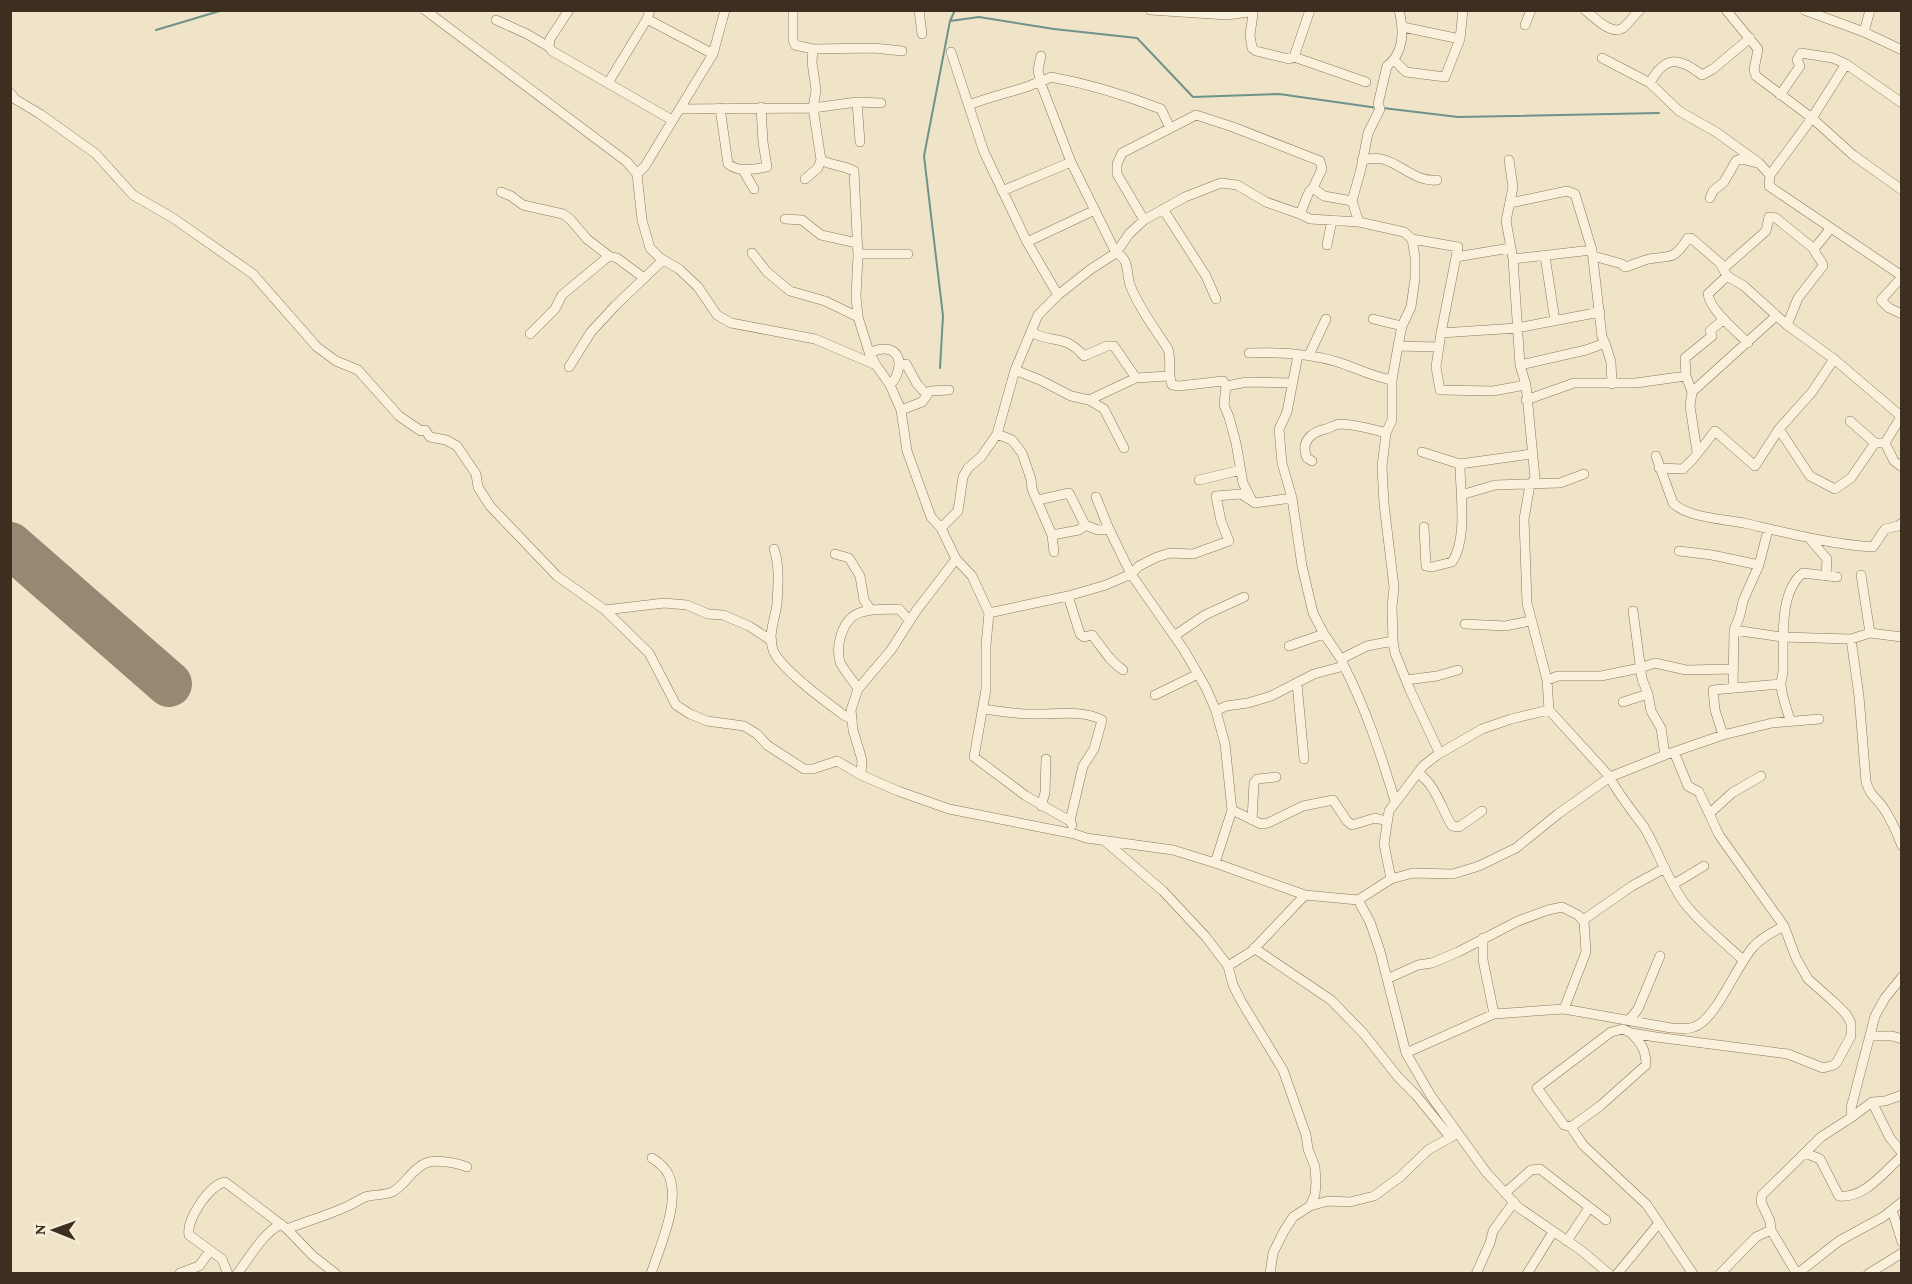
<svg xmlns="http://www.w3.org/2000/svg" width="1912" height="1284" viewBox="0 0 1912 1284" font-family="'Crimson Pro',serif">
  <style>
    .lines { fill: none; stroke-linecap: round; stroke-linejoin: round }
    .stream { stroke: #6f938a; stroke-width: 2 }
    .runway { stroke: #968974; stroke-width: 46 }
    .minor-casing { stroke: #8d765c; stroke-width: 10 }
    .minor { stroke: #faf1dc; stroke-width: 9 }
  </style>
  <rect width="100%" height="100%" fill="#f0e4c8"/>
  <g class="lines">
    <!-- stream -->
    <path class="stream" d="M950 21 979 17 1054 29 1137 38 1193 97 1279 94 1378 108
      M156 30 223 10
      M1383 108 1458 117 1659 113
      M940 368 943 316 924 156 950 21 955 10"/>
    <!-- runway -->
    <path class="runway" d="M10 545 169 684"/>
    <!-- minor casing -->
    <g class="minor-casing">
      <path id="minor" d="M425 10 627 162 637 174 642 220 650 248 660 258 679 269 698 287 717 315 731 323 815 339 876 365 890 385 901 410 907 451 931 517 941 528 956 559 916 611 891 650 858 689 851 710 853 730 862 760 861 775 898 791 949 809 1075 834 1086 838 1173 850 1215 863 1305 895 1358 900 1370 922 1380 951 1406 1053 1431 1096 1486 1172 1518 1207 1582 1251 1609 1274
        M569 10 550 39 549 47 552 51 672 120
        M650 10 647 19 713 54
        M793 10V40L795 45 813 49 812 62 816 90 813 108 821 160C832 166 843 165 854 171L858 256 856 296 858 317 869 352 876 365
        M919 10 922 34
        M1150 10 1227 15 1249 12 1253 14 1250 35 1252 48 1256 51 1289 59 1294 57 1366 82
        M1585 10C1594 17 1611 36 1623 28 1629 23 1634 15 1640 10
        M1726 10 1758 49 1754 70 1756 76 1812 118 1853 155 1902 190
        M1804 10 1864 32 1902 50
        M496 20 527 34 549 47
        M1525 25 1531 10
        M1403 27 1460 39
        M1864 32 1870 10
        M813 49 874 48 902 51
        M951 52 984 152 1027 242 1058 295
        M1041 56 1038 70 1041 84 1071 162 1116 253C1130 259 1126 273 1130 285 1139 308 1155 329 1168 349 1172 362 1167 373 1172 385L1179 386 1223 381 1226 386
        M1294 57 1310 10
        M1602 58 1650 83 1679 111 1716 132 1759 163 1770 175
        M1394 60 1406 72 1445 77 1460 39 1463 10
        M1846 64 1812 118 1770 175 1769 186 1902 276
        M608 83 647 19
        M1650 83C1665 55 1679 57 1702 75L1713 69 1750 38
        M10 93 15 99 40 114 96 154 133 195 173 218 253 274 317 347 336 361 358 370 399 416 421 431 425 430 430 437 446 440 457 446 476 474 478 487 490 506 557 576 605 610 649 653 676 705 690 714 707 721 744 726 757 734 767 745 804 769H813L837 761 861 775
        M1780 95 1800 66 1797 60 1801 53 1833 58 1846 64 1902 103
        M857 102 881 103
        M969 105C988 97 1009 93 1029 86 1037 82 1043 82 1051 77 1089 84 1125 95 1161 109L1170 128
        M720 108 728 164C740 173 753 169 767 167L763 142 761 107
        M680 109 813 108 857 102 860 142
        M1362 160C1368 159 1376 158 1382 159 1402 164 1415 182 1437 180
        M1509 160 1513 187 1506 221 1513 259 1520 365 1526 385 1535 478 1530 485 1524 519 1527 603 1547 680 1549 710 1610 777C1613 787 1636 816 1644 827 1659 852 1668 882 1686 905 1703 926 1724 942 1743 960
        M743 170 754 189
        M637 174 645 166 713 54 725 10
        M805 179 818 168 821 160
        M1002 191 1071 162
        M501 192 511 196 523 205 563 214 570 219 587 239 609 256
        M1710 198 1713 191 1724 182 1736 161 1741 159 1757 163
        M1510 203 1567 191 1575 194 1592 250 1602 337 1605 343 1586 350 1520 365
        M1163 209 1206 276 1216 299
        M1300 214 1309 192 1313 188 1324 196 1352 201
        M785 219 802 220 821 235 857 243
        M1144 220 1117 174V164L1122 153 1196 115 1233 127 1320 161 1322 169 1313 188
        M1359 222 1352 201 1361 169 1368 133 1380 109 1378 104 1387 66C1404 53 1404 30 1399 10
        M1412 239 1458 247 1441 333 1436 367 1440 390 1493 391 1526 385
        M1027 242 1095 210
        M1327 245 1332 220
        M1814 249 1831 228
        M752 253 767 272 790 291 825 301 858 317
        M858 254H908
        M1545 256 1555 321
        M1593 256 1622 264 1625 267C1633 265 1641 261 1649 259 1672 255 1673 261 1688 238H1691L1720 263 1727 276 1744 286 1787 325 1834 359 1902 417
        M1456 257 1510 248
        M1513 259 1592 250
        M1723 269 1766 231 1769 217 1776 218 1814 249C1815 256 1822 259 1823 266L1798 298 1787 325
        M1727 276 1708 294C1710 310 1736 331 1748 343
        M1902 277 1881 300 1889 308 1902 314
        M1373 319 1402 326
        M1031 332C1054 345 1062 332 1084 356L1107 346H1114L1136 378 1168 376
        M1441 333 1517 328 1600 312
        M530 334 555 309 562 295 609 256 617 258 644 278
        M1605 343 1611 362 1612 384
        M869 352C874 351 879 349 884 349 905 349 901 375 890 385
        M1249 353C1279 352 1308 353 1338 362 1356 368 1373 377 1392 380V420L1386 433 1382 467 1384 504 1394 587 1392 607 1393 641 1395 653 1410 690 1439 752 1437 755
        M1298 355 1287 412 1279 429 1282 463 1292 498 1302 566 1313 613 1324 634 1341 659
        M1309 355 1326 319
        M900 366 906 364 917 384 927 395
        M569 367 591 332 615 306 663 260
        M1015 370 1040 380 1071 396 1089 400 1136 378
        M1392 380 1398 346 1439 347
        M1692 392 1776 316
        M1089 400 1104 409 1124 448
        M1526 400 1574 383H1636L1686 376
        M901 410 922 402 930 391 949 390
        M1850 421 1875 443
        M1779 429 1810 476 1835 489 1851 478 1875 443H1885
        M997 434 1012 440 1022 453 1031 479 1032 489 1052 535 1054 552
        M1885 443 1902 415
        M1885 443 1894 461 1902 467
        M1422 452 1460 464 1531 454
        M1697 452 1690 406 1692 392 1686 376 1685 358 1712 336 1710 331 1724 319
        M1656 456 1673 503C1688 518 1724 519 1744 523 1787 533 1829 544 1873 547L1885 529 1898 526 1902 523
        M1312 461 1307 458C1300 442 1311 432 1326 429 1331 427 1335 425 1339 424 1355 424 1371 429 1386 433
        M1659 468 1683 469 1693 459 1715 431 1755 466 1779 429 1812 392 1834 359
        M1199 480 1241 470
        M1461 495 1495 485 1560 483 1584 474
        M1096 497 1109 529 1131 574 1184 650 1206 688 1216 711 1225 744 1232 810 1215 863
        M1251 499 1243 483 1236 443 1229 417 1224 405 1226 386 1247 382 1292 383
        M1038 500 1069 493 1085 525 1098 530 1109 529
        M1424 527 1426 566 1432 567 1452 562C1468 539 1460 492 1460 464
        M941 528 958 511 963 477 968 468 981 457 997 434 1015 370 1038 315 1058 295 1091 269 1116 253 1129 234 1144 220 1185 197 1221 183 1237 185 1266 202 1300 214 1310 219 1359 222 1404 232 1412 239 1415 257V278L1411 307 1402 326 1398 346
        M1052 535 1079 530 1085 525
        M1809 538 1827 559 1826 576
        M774 549C780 567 778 585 777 604 775 620 766 638 775 654 786 673 826 702 845 716L852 719
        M1679 551 1712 555 1759 565
        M835 554 849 558 860 576 864 600 871 610
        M956 559 972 576 989 613 986 645V689L974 757 1026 796 1070 821
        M1861 575 1870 633
        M1068 596 1080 634 1084 637 1092 635C1102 647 1109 661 1123 670
        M605 610 664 603 687 605 708 614 723 615 749 626 772 641
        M1633 611 1642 679 1648 694 1651 711 1661 728 1665 755
        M989 613 1068 596 1106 585 1131 574 1139 566 1157 557 1170 553 1193 554 1229 541 1221 521 1216 496 1241 494 1255 503 1292 498
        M1465 624 1505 626 1530 621
        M1734 630 1782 637 1851 639 1870 633 1902 637
        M1174 636 1205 615 1244 597
        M1851 639 1859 696 1866 782C1871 797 1874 795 1882 806 1891 818 1897 833 1902 846
        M1289 646 1324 634
        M1343 663 1341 659 1367 646 1393 641
        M1406 680 1437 676 1458 670
        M1547 680 1558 676H1601L1640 668 1655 663 1686 670 1732 669
        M1297 683 1304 759
        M1733 688 1734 630 1740 615 1743 601 1759 565 1768 530
        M858 689C853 680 844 671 840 662 838 655 838 645 840 639 848 606 870 610 899 609L909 620
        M1155 695 1198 674
        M1623 702 1648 694
        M983 709C999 711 1015 714 1031 714 1054 715 1081 709 1102 720L1094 749 1083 766 1070 821 1072 825
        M1216 711 1226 706 1248 703 1271 696 1314 674 1344 666C1366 709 1381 755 1395 801
        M1790 720C1787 709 1781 695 1781 684 1781 680 1783 675 1783 670 1784 643 1778 592 1803 573L1837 577
        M1723 735 1715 710 1713 690 1781 684
        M1674 752 1688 786 1699 792 1719 835 1784 926 1796 958 1808 979 1834 1002 1846 1014 1851 1023V1036L1837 1062 1834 1065 1823 1068 1788 1054 1656 1037 1631 1033 1623 1029 1611 1032 1537 1088 1564 1125 1571 1127 1583 1145 1647 1205 1693 1274
        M1418 773C1436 785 1441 808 1452 826L1459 827 1482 811
        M1041 806 1045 793 1046 759
        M1232 810 1261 824 1268 823 1303 806 1333 800 1347 821 1352 825 1375 818 1387 821
        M1709 814 1732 793 1761 776
        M1252 820 1254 783 1257 779 1276 777
        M1106 842 1163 891 1206 937 1228 966 1233 985 1241 1001 1283 1070 1306 1135 1308 1149 1315 1167 1316 1182 1315 1195 1310 1206 1293 1217 1284 1231 1273 1253 1270 1274
        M1391 879 1384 844 1389 811 1423 766 1437 755 1482 729 1511 719 1549 710
        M1674 884 1704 866
        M1358 900 1391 879 1413 873 1453 874 1479 866 1516 848 1558 814 1610 777 1665 755 1723 735 1772 723 1819 719
        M1483 938V960L1494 1014
        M1254 948 1331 1000 1364 1034 1398 1077 1416 1095 1450 1137
        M1228 966 1252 951 1305 895
        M1387 979 1418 965 1432 963 1458 952 1518 921 1548 910 1562 907 1578 915 1584 922
        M1564 1009 1586 952 1584 922 1586 918 1632 886 1665 868
        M1629 1020 1638 1009 1660 956
        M1871 1036H1892L1902 1039
        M1406 1053 1494 1014 1564 1009 1671 1028C1679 1028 1687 1030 1694 1027 1716 1020 1737 964 1754 946 1762 937 1773 932 1784 926
        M1902 1095 1885 1101 1872 1102 1852 1117 1821 1137 1762 1195 1761 1202 1770 1221 1771 1230 1797 1274 1839 1241 1883 1217 1902 1202
        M1872 1102 1890 1138 1902 1153
        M1852 1117 1851 1108 1875 1016 1885 998 1902 977
        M1571 1127 1600 1106 1646 1065C1646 1050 1641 1043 1631 1033
        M1805 1153 1820 1159 1839 1196C1864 1199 1884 1172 1902 1156
        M1505 1193 1531 1170 1540 1169 1606 1220
        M1310 1206 1328 1201 1350 1202 1374 1196 1400 1177 1428 1150 1453 1136
        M1892 1210 1902 1242
        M287 1229C307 1221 329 1215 348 1206 354 1203 359 1200 365 1197 373 1194 383 1196 392 1192 405 1186 411 1169 426 1163 436 1159 458 1163 467 1167
        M1567 1241 1589 1208
        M180 1273 199 1266 210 1251
        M228 1274 222 1259 189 1235C186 1220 209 1185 225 1182L287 1229 313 1256 336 1274
        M237 1274C250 1257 263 1233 281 1224
        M651 1274C659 1248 682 1200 668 1174 665 1167 658 1162 652 1158
        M1476 1274 1490 1243 1493 1231 1514 1202
        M1527 1274 1553 1232
        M1617 1274 1659 1223
        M1720 1274 1756 1237 1771 1230
        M1868 1274 1902 1253"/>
    </g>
    <!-- minor -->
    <use href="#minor" class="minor"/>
  </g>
  <!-- border -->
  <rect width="1912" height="1284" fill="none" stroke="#3d2e20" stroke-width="24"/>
  <!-- north arrow -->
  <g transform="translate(54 1230) rotate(271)" stroke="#f7eed8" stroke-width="4.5" paint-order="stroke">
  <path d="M0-4.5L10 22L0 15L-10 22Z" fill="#3d2e20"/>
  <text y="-9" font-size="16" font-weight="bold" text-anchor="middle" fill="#3d2e20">N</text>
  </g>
</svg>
